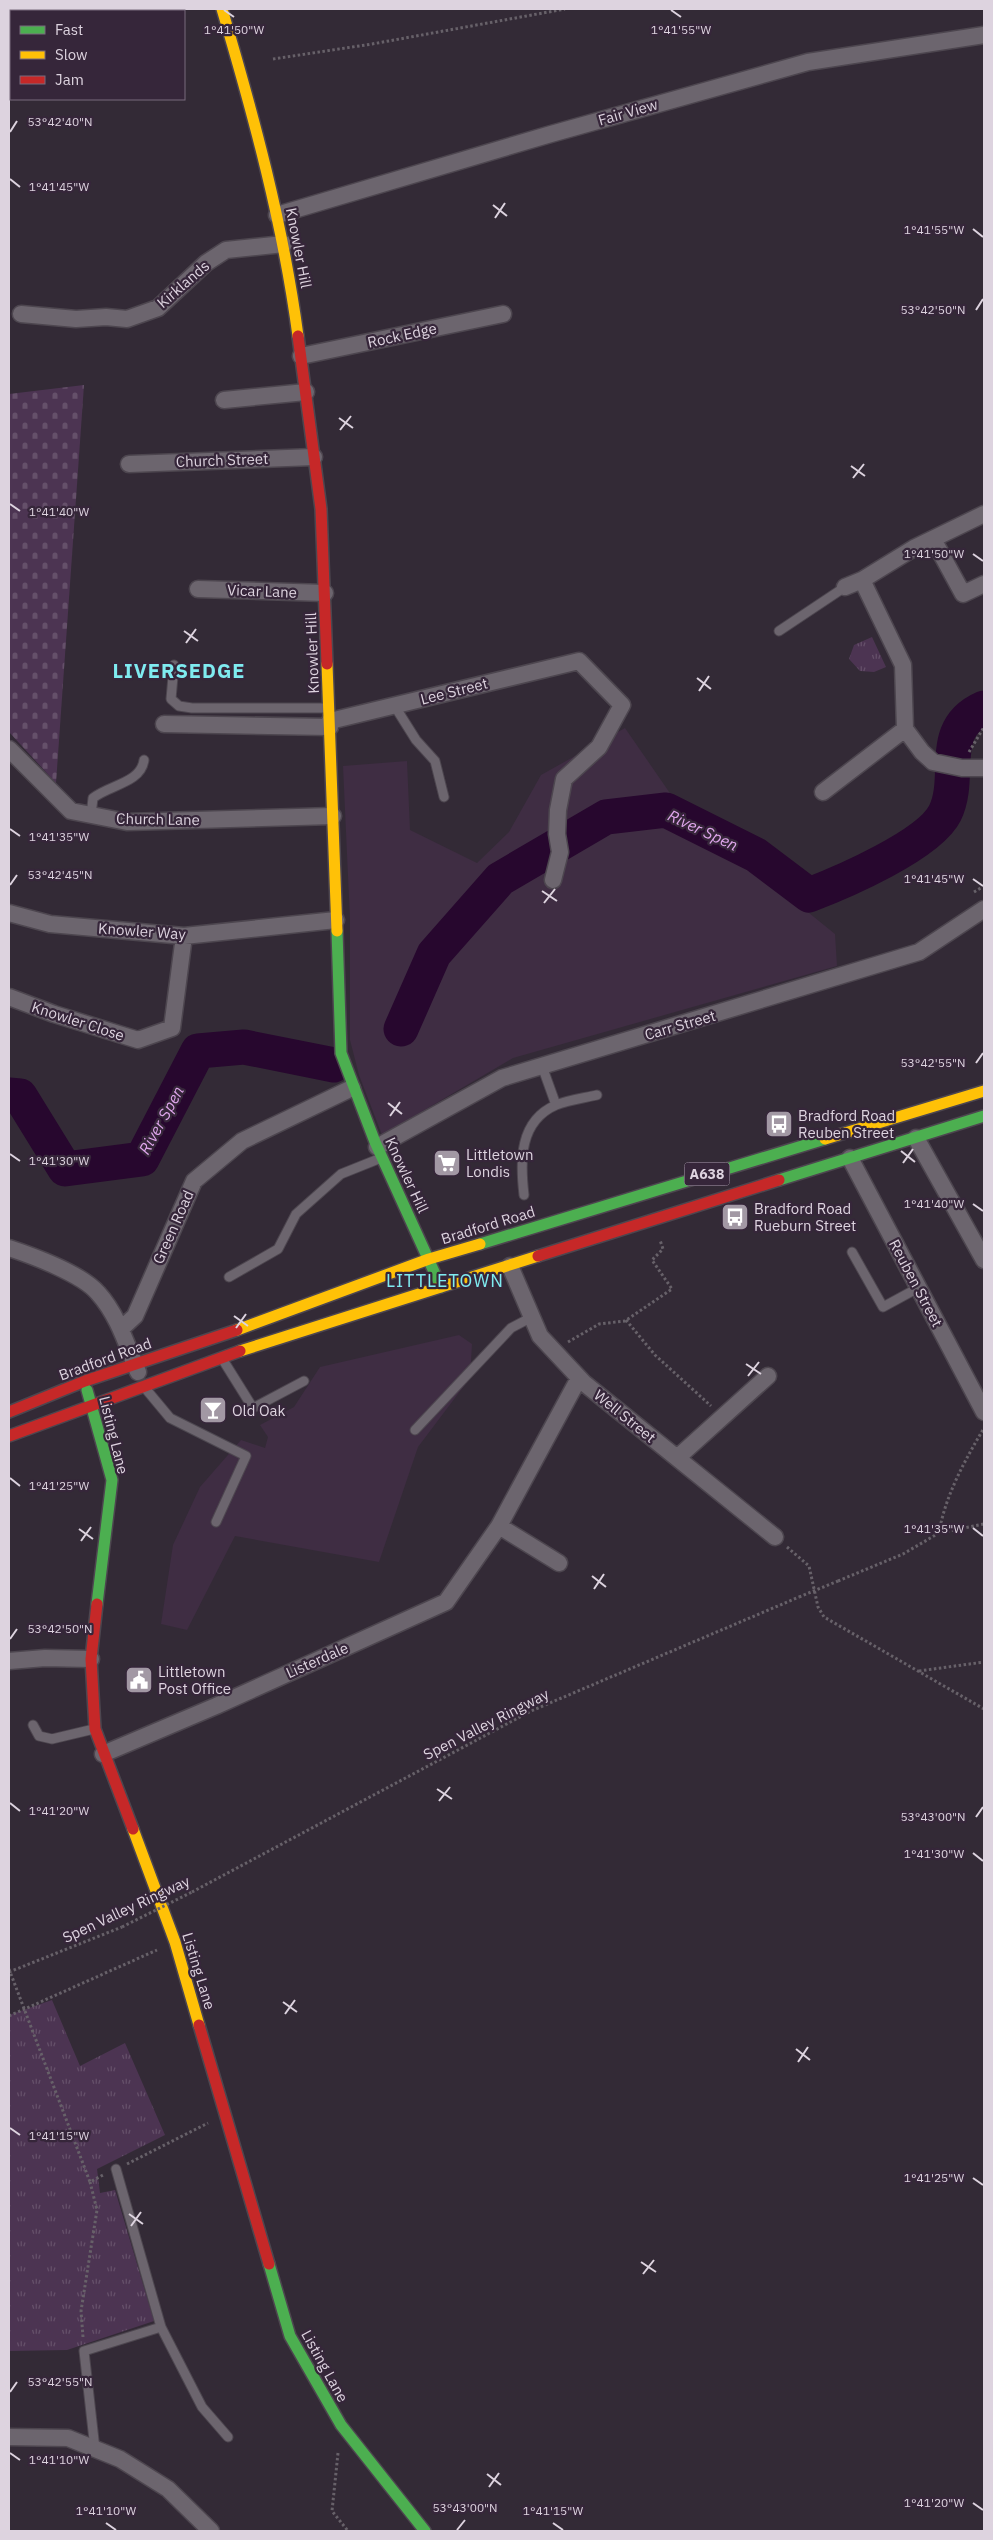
<svg xmlns="http://www.w3.org/2000/svg" width="993" height="2540" viewBox="0 0 993 2540" font-family="'IBM Plex Sans',sans-serif">
  <style>
    .built { fill: #3f2d43 }
    .cemetery { fill: url(#cemetery-stones) }
    .park { fill: url(#park-tufts) }
    .lines { fill: none; stroke-linecap: round; stroke-linejoin: round }
    .river { stroke: #27072e; stroke-width: 35 }
    .lane-casing { stroke: #4d464f; stroke-width: 11 }
    .street-casing { stroke: #4d464f; stroke-width: 19 }
    .fast-casing { stroke: #4d464f; stroke-width: 14 }
    .slow-casing { stroke: #4d464f; stroke-width: 14 }
    .jam-casing { stroke: #4d464f; stroke-width: 14 }
    .path { stroke: #676169; stroke-width: 3; stroke-dasharray: 2.5 2.5; stroke-linecap: butt }
    .lane { stroke: #6c656e; stroke-width: 9 }
    .street { stroke: #6c656e; stroke-width: 16 }
    .fast { stroke: #4caf50; stroke-width: 11 }
    .slow { stroke: #ffc107; stroke-width: 11 }
    .jam { stroke: #c62828; stroke-width: 11 }
    .path-bridge { stroke: #676169; stroke-width: 3; stroke-dasharray: 2.5 2.5; stroke-linecap: butt }
    .ticks { fill: none; stroke: #ddd3df; stroke-width: 2 }
    .labels { text-anchor: middle; dominant-baseline: central; stroke-width: 4.5; stroke-linejoin: round; paint-order: stroke }
    .shield { fill: #36263a; stroke: #ab9fae; stroke-width: 1 }
    .shield-label { font-size: 14px; font-weight: bold; fill: #ddd3df }
    .street-label { font-size: 15px; fill: #ddd3df; stroke: #36263a }
    .poi-label { font-size: 15px; fill: #ddd3df; stroke: #36263a; text-anchor: start }
    .water-label { font-size: 16px; font-style: italic; fill: #dfa6ec; stroke: #36263a }
    .quarter-label { font-size: 18px; letter-spacing: 1px; fill: #7febf0; stroke: #36263a }
    .district-label { font-size: 20px; font-weight: bold; letter-spacing: 1px; fill: #7febf0; stroke: #36263a }
    .ticks-label { font-size: 12px; text-anchor: middle; fill: #ddd3df; stroke: #36263a; stroke-width: 4.5; stroke-linejoin: round; paint-order: stroke }
  </style>
  <defs>
    <pattern id="cemetery-stones" width="16" height="16" patternUnits="userSpaceOnUse" patternTransform="scale(1.25)"><rect width="16" height="16" fill="#4c3452"/><path d="M2 7V4a2 2 0 0 1 4 0v3zM10 15v-3a2 2 0 0 1 4 0v3z" fill="#65506a"/></pattern>
    <pattern id="park-tufts" width="24" height="20" patternUnits="userSpaceOnUse" patternTransform="scale(1.25)"><rect width="24" height="20" fill="#4c3452"/><path d="M3 7l-1-3M5 7V3M7 7l1-3M15 17l-1-3M17 17v-4M19 17l1-3" fill="none" stroke="#65506a"/></pattern>
  </defs>
  <rect width="100%" height="100%" fill="#332a36"/>
  <!-- built -->
  <path class="built" d="M625 728 674 799 711 841 793 900 835 934 837 966 513 1058 382 1135 359 1075 350 1040V920L343 766 407 761 410 830 477 863 509 832 541 775Z
    M459 1335 472 1344 470 1378 418 1447 379 1562 235 1536 187 1630 161 1624 173 1545 200 1487 241 1440 265 1448 268 1437 260 1425 294 1407 320 1367Z"/>
  <!-- cemetery -->
  <path class="cemetery" d="M84 385 56 783 9 732V394Z"/>
  <!-- park -->
  <path class="park" d="M872 637 886 667 874 672 860 671 849 659 854 645Z
    M52 2000 80 2066 125 2043 165 2135 97 2169 100 2193 115 2190 154 2321 67 2350 9 2351V2015Z"/>
  <g class="lines">
    <!-- river -->
    <path class="river" d="M401 1029 434 954 500 879 606 817 666 810 756 855 809 895C843 882 929 845 945 813 963 776 936 729 984 708
      M9 1095 20 1096 65 1169 142 1159 198 1051 244 1047 334 1065"/>
    <!-- lane casing -->
    <g class="lane-casing">
      <path id="lane" d="M779 631 845 587
        M174 665 171 699 179 706 192 708H329
        M394 705 416 740 435 761 444 797
        M91 815 93 798C109 785 141 783 144 760
        M542 1066 556 1105
        M524 1195C520 1161 519 1121 556 1105 568 1100 584 1098 597 1095
        M852 1252 883 1307 918 1288
        M229 1277 278 1249 296 1214 341 1174 381 1158
        M223 1360 253 1408 304 1381
        M145 1388 170 1418 246 1456 216 1522
        M415 1430 511 1328 532 1317
        M33 1725 39 1736 52 1739 94 1729
        M116 2169 161 2327 202 2407 228 2437
        M95 2449 84 2351 161 2327"/>
    </g>
    <!-- street casing -->
    <g class="street-casing">
      <path id="street" d="M277 215 551 134 808 62 984 35
        M21 314 76 319 106 317 127 319 158 308 206 263 226 250 284 244
        M301 356 503 314
        M224 400 306 392
        M129 464 314 457
        M933 539 963 594 984 584
        M862 580 903 665 905 729 922 752 933 762 962 768H984
        M845 587 862 580 914 548 984 514
        M198 589 325 593
        M330 721 579 661 622 705 599 747 564 779 558 810 557 834 560 852 553 880
        M164 724 330 727
        M9 749 71 811 127 822 333 816
        M823 792 905 729
        M9 913 50 924 184 936 336 920
        M9 997 54 1014 138 1040 172 1028 184 936
        M916 1138 984 1260
        M377 1147 502 1078 919 952 984 909
        M850 1158 984 1412
        M9 1248C33 1256 82 1274 98 1293 118 1315 127 1346 138 1372
        M510 1266 540 1336 584 1383 775 1537
        M121 1329 135 1316 194 1181 242 1141 352 1088
        M677 1458 768 1376
        M499 1526 559 1563
        M9 1661 45 1658 91 1659
        M103 1754 216 1706 446 1602 499 1526 579 1378
        M9 2437 68 2438 120 2459 168 2489 211 2531"/>
    </g>
    <!-- fast casing -->
    <g class="fast-casing">
      <path id="fast" d="M337 931 341 1053 375 1142 441 1287
        M779 1180 984 1116
        M480 1244 825 1139
        M87 1390 112 1480 97 1604
        M269 2264 290 2336 341 2425 425 2531"/>
    </g>
    <!-- slow casing -->
    <g class="slow-casing">
      <path id="slow" d="M222 9C254 117 283 224 298 336
        M327 664 337 931
        M825 1139 984 1091
        M237 1330 429 1259 480 1244
        M240 1351 538 1256
        M133 1829 175 1942 199 2025"/>
    </g>
    <!-- jam casing -->
    <g class="jam-casing">
      <path id="jam" d="M298 336 321 509 327 664
        M538 1256 779 1180
        M9 1412 85 1381 237 1330
        M9 1436 240 1351
        M97 1604 91 1659 95 1729 133 1829
        M199 2025 269 2264"/>
    </g>
    <!-- path -->
    <path class="path" d="M273 59 372 44 565 9
      M9 80H11
      M969 752 984 727
      M974 892 984 886
      M626 1320 655 1355 711 1406
      M568 1342 599 1324 625 1321 672 1289 652 1260 663 1249 660 1240
      M939 1533C945 1496 965 1460 984 1428
      M787 1547 809 1566 818 1607 824 1617 984 1709
      M838 1581 903 1554 939 1533 984 1524
      M919 1671 984 1662
      M192 1892 531 1711 799 1597
      M9 1969 90 2182 103 2175
      M9 1972 122 1927
      M9 2016 157 1950
      M127 2164 208 2123
      M83 2337 81 2311 97 2210 90 2182
      M338 2453 332 2511 348 2531"/>
    <!-- lane -->
    <use href="#lane" class="lane"/>
    <!-- street -->
    <use href="#street" class="street"/>
    <!-- fast -->
    <use href="#fast" class="fast"/>
    <!-- slow -->
    <use href="#slow" class="slow"/>
    <!-- jam -->
    <use href="#jam" class="jam"/>
    <!-- path-bridge -->
    <path class="path-bridge" d="M799 1597 838 1581
      M122 1927 192 1892"/>
  </g>
  <!-- ticks -->
  <path class="ticks" d="M224 10 234 17M671 10 681 17M10 132 17 121M10 179 20 187M493 205 507 216M495 218 505 203M973 229 983 237M976 310 983 299M339 418 353 428M340 430 351 416M851 466 865 476M853 478 864 464M10 504 20 511M973 554 983 561M184 631 198 641M186 643 196 629M697 678 711 689M699 691 709 676M10 829 20 836M973 879 983 886M10 885 17 875M542 891 557 901M544 903 555 889M976 1063 983 1053M388 1103 402 1114M390 1116 400 1102M901 1151 915 1162M10 1154 20 1161M903 1163 913 1149M973 1204 983 1211M234 1316 248 1326M236 1328 246 1314M746 1364 761 1374M748 1376 759 1362M10 1478 20 1486M973 1528 983 1536M79 1529 93 1539M81 1541 91 1527M592 1576 606 1587M594 1589 604 1574M10 1639 17 1629M437 1789 452 1799M439 1801 450 1787M10 1803 20 1811M976 1817 983 1807M973 1853 983 1861M283 2002 297 2012M285 2014 295 2000M796 2049 810 2060M798 2062 808 2047M10 2128 20 2135M973 2178 983 2185M129 2214 143 2224M131 2226 141 2212M641 2262 656 2272M643 2274 654 2260M10 2392 17 2382M10 2453 20 2460M487 2474 501 2485M489 2487 499 2473M973 2503 983 2510M106 2523 116 2530M553 2523 563 2530M457 2530 465 2520"/>
  <!-- icons -->
  <defs>
    <g id="bus-square" transform="scale(1.4375)"><rect x="-9" y="-9" width="18" height="18" rx="4" fill="#a298a4" stroke="#36263a"/><path d="M-5-6H5V4H4V6H2V4H-2V6H-4V4H-5ZM-3.5-4V0h7V-4ZM-3.5 1.2v1.5H-2V1.2ZM2 1.2v1.5H3.5V1.2Z" fill="#fff"/></g>
    <g id="supermarket-square" transform="scale(1.4375)"><rect x="-9" y="-9" width="18" height="18" rx="4" fill="#a298a4" stroke="#36263a"/><path d="M-6-5.5h2.5l.6 2H6L4.5 2H-2.5L-4.4-4H-6ZM-1.5 3.2a1.3 1.3 0 1 0 .1 0ZM3 3.2a1.3 1.3 0 1 0 .1 0Z" fill="#fff"/></g>
    <g id="bar-square" transform="scale(1.4375)"><rect x="-9" y="-9" width="18" height="18" rx="4" fill="#a298a4" stroke="#36263a"/><path d="M-6-5H6L.8 .8V4.5H3.5V6h-7V4.5H-.8V.8Z" fill="#fff"/></g>
    <g id="civic-square" transform="scale(1.4375)"><rect x="-9" y="-9" width="18" height="18" rx="4" fill="#a298a4" stroke="#36263a"/><path d="M-.6-6.5H3V-4.5H.6V-3L4-1V1h2V6H-6V1h2V-1L-.6-3ZM-1.2 2.5V6h2.4V2.5Z" fill="#fff"/></g>
  </defs>
  <g fill-rule="evenodd">
    <use href="#bus-square" x="779" y="1124"/>
    <use href="#supermarket-square" x="447" y="1163"/>
    <use href="#bus-square" x="735" y="1217"/>
    <use href="#bar-square" x="213" y="1410"/>
    <use href="#civic-square" x="139" y="1680"/>
  </g>
  <g class="labels">
    <!-- shield labels -->
    <rect class="shield" x="684.5" y="1162.5" width="45" height="23" rx="4"/>
    <g class="shield-label">
      <text x="707" y="1174">A638</text>
    </g>
    <!-- street labels -->
    <g class="street-label">
      <text transform="translate(628 112) rotate(-16)">Fair View</text>
      <text transform="translate(299 248) rotate(79)">Knowler Hill</text>
      <text transform="translate(183 284) rotate(-41)">Kirklands</text>
      <text transform="translate(402 335) rotate(-12)">Rock Edge</text>
      <text transform="translate(222 460) rotate(-2)">Church Street</text>
      <text transform="translate(262 591) rotate(2)">Vicar Lane</text>
      <text transform="translate(312 653) rotate(-92)">Knowler Hill</text>
      <text transform="translate(454 691) rotate(-14)">Lee Street</text>
      <text transform="translate(158 819) rotate(1)">Church Lane</text>
      <text transform="translate(142 931) rotate(4)">Knowler Way</text>
      <text transform="translate(78 1021) rotate(18)">Knowler Close</text>
      <text transform="translate(680 1025) rotate(-16)">Carr Street</text>
      <text transform="translate(407 1175) rotate(65)">Knowler Hill</text>
      <text transform="translate(488 1225) rotate(-17)">Bradford Road</text>
      <text transform="translate(173 1227) rotate(-66)">Green Road</text>
      <text transform="translate(916 1283) rotate(62)">Reuben Street</text>
      <text transform="translate(105 1359) rotate(-20)">Bradford Road</text>
      <text transform="translate(625 1416) rotate(39)">Well Street</text>
      <text transform="translate(114 1435) rotate(76)">Listing Lane</text>
      <text transform="translate(317 1660) rotate(-24)">Listerdale</text>
      <text transform="translate(486 1724) rotate(-27)">Spen Valley Ringway</text>
      <text transform="translate(126 1909) rotate(-25)">Spen Valley Ringway</text>
      <text transform="translate(199 1971) rotate(73)">Listing Lane</text>
      <text transform="translate(325 2366) rotate(61)">Listing Lane</text>
    </g>
    <!-- poi labels -->
    <g class="poi-label">
      <text x="798" y="1115">Bradford Road<tspan x="798" dy="17">Reuben Street</tspan></text>
      <text x="466" y="1154">Littletown<tspan x="466" dy="17">Londis</tspan></text>
      <text x="754" y="1208">Bradford Road<tspan x="754" dy="17">Rueburn Street</tspan></text>
      <text x="232" y="1410">Old Oak</text>
      <text x="158" y="1671">Littletown<tspan x="158" dy="17">Post Office</tspan></text>
    </g>
    <!-- water labels -->
    <g class="water-label">
      <text transform="translate(703 830) rotate(25)">River Spen</text>
      <text transform="translate(161 1120) rotate(-61)">River Spen</text>
    </g>
    <!-- quarter labels -->
    <g class="quarter-label">
      <text x="445" y="1280">LITTLETOWN</text>
    </g>
    <!-- district labels -->
    <g class="district-label">
      <text x="179" y="670">LIVERSEDGE</text>
    </g>
  </g>
  <g class="ticks-label">
    <text x="234" y="34">1°41'50"W</text>
    <text x="681" y="34">1°41'55"W</text>
    <text x="60" y="126">53°42'40"N</text>
    <text x="59" y="191">1°41'45"W</text>
    <text x="934" y="234">1°41'55"W</text>
    <text x="933" y="314">53°42'50"N</text>
    <text x="59" y="516">1°41'40"W</text>
    <text x="934" y="558">1°41'50"W</text>
    <text x="59" y="841">1°41'35"W</text>
    <text x="60" y="879">53°42'45"N</text>
    <text x="934" y="883">1°41'45"W</text>
    <text x="933" y="1067">53°42'55"N</text>
    <text x="59" y="1165">1°41'30"W</text>
    <text x="934" y="1208">1°41'40"W</text>
    <text x="59" y="1490">1°41'25"W</text>
    <text x="934" y="1533">1°41'35"W</text>
    <text x="60" y="1633">53°42'50"N</text>
    <text x="59" y="1815">1°41'20"W</text>
    <text x="933" y="1821">53°43'00"N</text>
    <text x="934" y="1858">1°41'30"W</text>
    <text x="59" y="2140">1°41'15"W</text>
    <text x="934" y="2182">1°41'25"W</text>
    <text x="60" y="2386">53°42'55"N</text>
    <text x="59" y="2464">1°41'10"W</text>
    <text x="934" y="2507">1°41'20"W</text>
    <text x="465" y="2512">53°43'00"N</text>
    <text x="106" y="2515">1°41'10"W</text>
    <text x="553" y="2515">1°41'15"W</text>
  </g>
  <!-- border -->
  <rect width="993" height="2540" fill="none" stroke="#ddd3df" stroke-width="20"/>
  <!-- legend -->
  <rect x="10" y="10" width="175" height="90" fill="#36263a" stroke="#796b7c"/>
  <rect x="20" y="26" width="25" height="8" fill="#4caf50" stroke="#796b7c"/>
  <text x="55" y="35" font-size="15" fill="#ddd3df">Fast</text>
  <rect x="20" y="51" width="25" height="8" fill="#ffc107" stroke="#796b7c"/>
  <text x="55" y="60" font-size="15" fill="#ddd3df">Slow</text>
  <rect x="20" y="76" width="25" height="8" fill="#c62828" stroke="#796b7c"/>
  <text x="55" y="85" font-size="15" fill="#ddd3df">Jam</text>
</svg>
